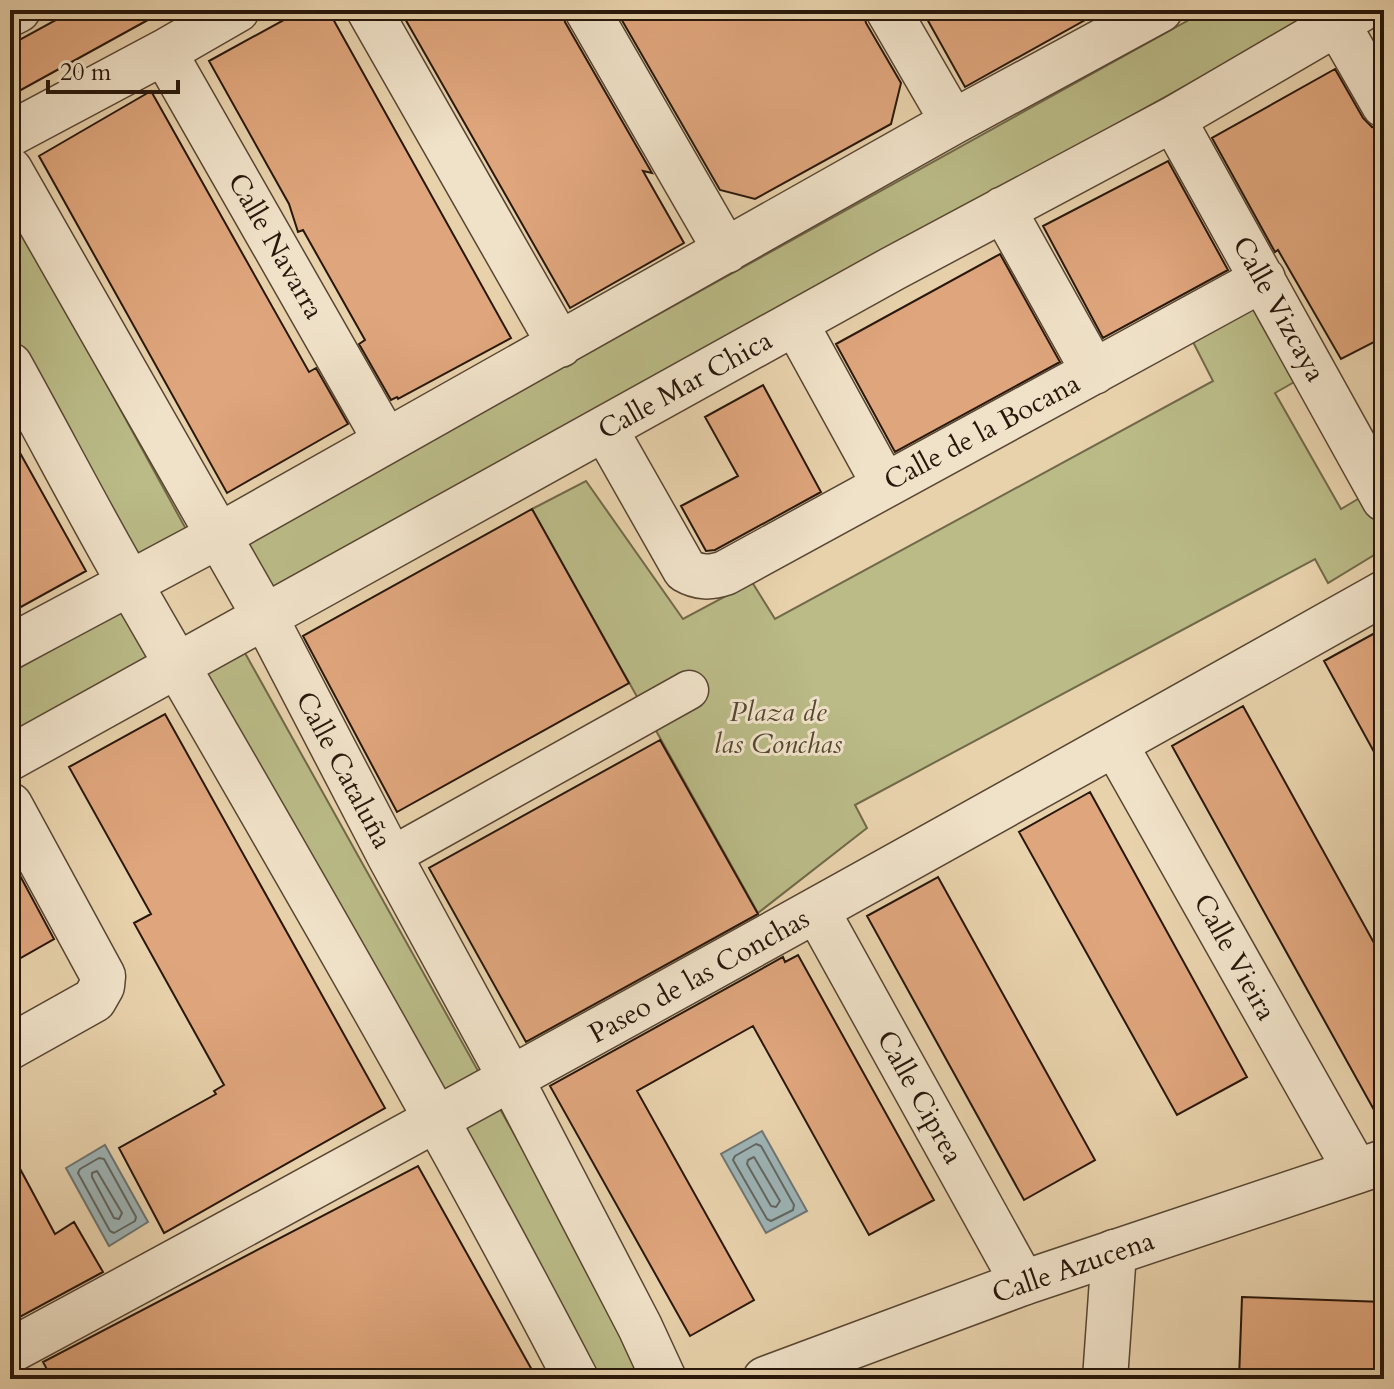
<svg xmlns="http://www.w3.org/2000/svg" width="1394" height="1389" viewBox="0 0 1394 1389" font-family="Cardo,serif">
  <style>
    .green { fill: #babb87; stroke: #716949; stroke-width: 2 }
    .water { fill: #9db4b6; stroke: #6e7572; stroke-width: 2 }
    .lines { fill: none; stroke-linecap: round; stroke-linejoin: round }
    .shore { stroke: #626660; stroke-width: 2 }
    .building { fill: #dfa57c; stroke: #28170b; stroke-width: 2 }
    .pedestrian-casing { stroke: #584633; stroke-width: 41 }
    .minor-casing { stroke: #584633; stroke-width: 47 }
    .tertiary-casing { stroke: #584633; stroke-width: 47 }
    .pedestrian { stroke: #f0e2c9; stroke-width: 38 }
    .minor { stroke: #f0e2c9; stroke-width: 44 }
    .tertiary { stroke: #f0e2c9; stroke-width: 44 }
    .labels { text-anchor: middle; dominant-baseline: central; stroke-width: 6; stroke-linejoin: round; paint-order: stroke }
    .street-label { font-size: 28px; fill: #28170b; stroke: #f0e2c9 }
    .park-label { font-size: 28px; font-style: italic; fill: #544830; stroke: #f0e2c9 }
  </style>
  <rect width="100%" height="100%" fill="#e8d2ac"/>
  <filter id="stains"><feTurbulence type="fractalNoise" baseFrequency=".0025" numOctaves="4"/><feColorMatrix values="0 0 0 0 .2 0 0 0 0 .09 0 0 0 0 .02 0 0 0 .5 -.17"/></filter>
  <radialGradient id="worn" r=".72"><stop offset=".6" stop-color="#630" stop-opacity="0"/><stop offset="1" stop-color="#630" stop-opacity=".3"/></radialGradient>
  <!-- green -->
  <path class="green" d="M1207 10H1322L276 590 271 589 247 545 251 540Z
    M10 208 187 531 140 558 10 330Z
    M1250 302 1296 381 1275 393 1341 509 1363 496 1384 531V549L1328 583 1315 559 855 805 867 828 758 913 532 509 586 481 683 619 752 582 775 619 1213 381 1191 338Z
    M124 610 152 659 10 737V673Z
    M245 653 482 1078 438 1103 200 677Z
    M500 1109 649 1372 631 1379H590L456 1134Z"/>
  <!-- water -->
  <path class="water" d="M762 1131 807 1211 766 1233 721 1154Z
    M105 1145 148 1222 109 1246 66 1168Z"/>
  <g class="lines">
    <!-- shore -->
    <path class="shore" d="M756 1144 761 1146 794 1205 793 1210 771 1221 767 1219 733 1160 735 1156Z
      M754 1157 780 1201 776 1207 771 1206 747 1164 748 1160Z
      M99 1158 104 1159 136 1217 135 1221 114 1233 110 1231 78 1173 80 1169Z
      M97 1171 122 1213 119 1219 114 1218 92 1177V1173Z"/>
  </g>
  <!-- building -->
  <path class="building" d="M74 10H166L10 96V45Z
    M302 10H328L511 338 398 399 397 397 391 400 359 344 365 340 303 230 298 232 289 204 209 61Z
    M400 10H562L565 22 652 173 643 171 684 243 570 308Z
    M616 10H863L866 23 901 83 891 124 755 199 720 190Z
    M922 10H1103L965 87Z
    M1335 69 1363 118 1372 127 1384 130V337L1341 359 1278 250 1275 252 1212 138Z
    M151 91 309 372 316 368 348 424 227 493 39 156Z
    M1168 161 1228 270 1103 338 1043 226Z
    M1000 254 1060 362 895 452 836 344Z
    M763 385 821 492 715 550 706 551 681 506 738 476 705 417Z
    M10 435 86 571 10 613Z
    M532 509 629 683 397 812 303 636Z
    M1384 628V770L1324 661Z
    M1243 706 1384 961V1128L1172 746Z
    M165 714 385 1108 164 1233 119 1148 216 1094 214 1091 224 1085 134 923 151 914 69 767Z
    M660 740 758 914 526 1042 429 868Z
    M1090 792 1247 1077 1177 1115 1019 832Z
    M10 857 54 939 10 964Z
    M938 877 1095 1160 1024 1200 867 916Z
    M798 955 934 1200 869 1235 753 1026 637 1091 754 1300 690 1336 550 1086 783 957 785 962Z
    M10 1150 55 1234 74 1222 103 1272 18 1318 10 1303Z
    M418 1166 537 1379H52L43 1362Z
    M1242 1297 1384 1302V1379H1239Z"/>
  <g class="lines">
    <!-- pedestrian casing -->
    <g class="pedestrian-casing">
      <path id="pedestrian" d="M390 857 689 690"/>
    </g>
    <!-- minor casing -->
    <g class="minor-casing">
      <path id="minor" d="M369 10 560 345
        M587 10 726 251
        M888 10 953 122
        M10 14 18 10
        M1337 23 1384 105
        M164 52 386 441
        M1173 119 1384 499
        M10 134 164 52 237 10
        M10 170 265 617 390 857 511 1079 640 1327 664 1379
        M1003 209 1094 372
        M796 324 884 484
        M10 365C50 437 88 511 129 582 281 846 436 1109 576 1379
        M605 429 685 570C699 578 710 578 725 573L1263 279
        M10 647 220 535 953 122 1160 10
        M1115 744 1356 1171
        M10 758 892 269 1173 119 1360 10
        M10 805 103 976 102 986 94 1000 10 1047
        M817 911 1023 1283
        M10 1351C471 1103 928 849 1384 593
        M1105 1379 1114 1252"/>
    </g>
    <!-- tertiary casing -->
    <g class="tertiary-casing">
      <path id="tertiary" d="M765 1379 1023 1283 1384 1162"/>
    </g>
    <!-- pedestrian -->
    <use href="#pedestrian" class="pedestrian"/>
    <!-- minor -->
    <use href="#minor" class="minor"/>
    <!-- tertiary -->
    <use href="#tertiary" class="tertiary"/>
  </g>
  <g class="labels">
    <!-- street labels -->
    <g class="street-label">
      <text transform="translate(276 246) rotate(60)">Calle Navarra</text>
      <text transform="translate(1279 309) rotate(61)">Calle Vizcaya</text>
      <text transform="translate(685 385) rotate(-29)">Calle Mar Chica</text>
      <text transform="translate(982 432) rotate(-28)">Calle de la Bocana</text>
      <text transform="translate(344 770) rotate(62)">Calle Cataluña</text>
      <text transform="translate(1235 957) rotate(61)">Calle Vieira</text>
      <text transform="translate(699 976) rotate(-29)">Paseo de las Conchas</text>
      <text transform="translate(920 1097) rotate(61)">Calle Ciprea</text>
      <text transform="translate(1073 1267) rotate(-19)">Calle Azucena</text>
    </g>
    <!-- park labels -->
    <g class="park-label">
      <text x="778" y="712">Plaza de<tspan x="778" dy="32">las Conchas</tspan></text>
    </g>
  </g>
  <!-- margin -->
  <rect width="1394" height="1389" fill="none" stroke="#e8d2ac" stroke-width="40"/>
  <rect x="12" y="12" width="1370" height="1365" fill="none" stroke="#28170b" stroke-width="4"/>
  <rect x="20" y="20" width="1354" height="1349" fill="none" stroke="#28170b" stroke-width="2"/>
  <!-- scale -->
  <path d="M48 80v12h130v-12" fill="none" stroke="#28170b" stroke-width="4"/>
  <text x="60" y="80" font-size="24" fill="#28170b" stroke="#f0e2c9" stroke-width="6" paint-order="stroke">20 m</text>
  <rect width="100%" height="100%" filter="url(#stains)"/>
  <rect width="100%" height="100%" fill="url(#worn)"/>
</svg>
